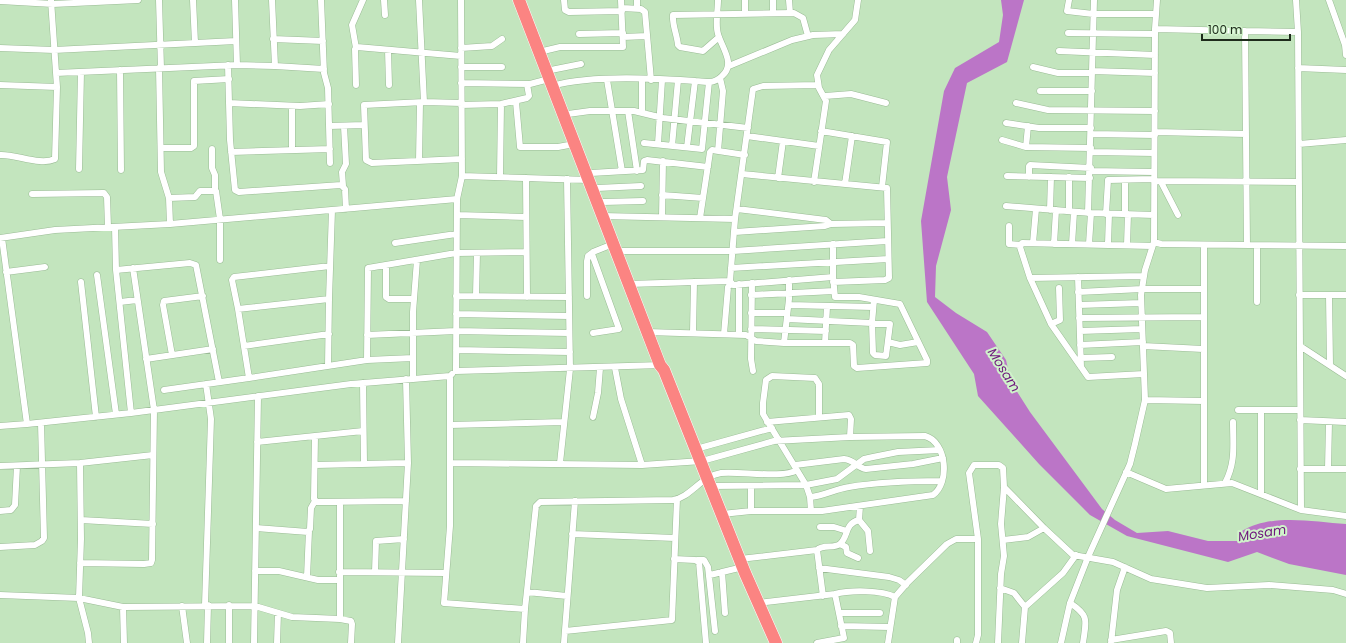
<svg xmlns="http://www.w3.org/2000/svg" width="1346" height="643" viewBox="0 0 1346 643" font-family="Poppins,sans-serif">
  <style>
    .water { fill: #bb75c7 }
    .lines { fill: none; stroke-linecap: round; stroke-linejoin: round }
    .street-casing { stroke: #9abb95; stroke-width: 7 }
    .highway-casing { stroke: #fff; stroke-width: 13 }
    .street { stroke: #fff; stroke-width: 6 }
    .highway { stroke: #fb8482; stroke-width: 12 }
    .labels { text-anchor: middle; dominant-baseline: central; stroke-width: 4; stroke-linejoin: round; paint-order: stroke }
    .water-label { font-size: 13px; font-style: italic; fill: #6f177d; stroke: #d0f3cb }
  </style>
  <rect width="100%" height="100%" fill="#c3e5be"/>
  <!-- water -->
  <path class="water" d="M1001 0H1024L1007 62 967 83 947 177 951 210 936 266 935 297 956 313 987 332 1006 360 1011 382 1030 412 1102 509 1115 520 1137 533 1168 531 1208 541H1238L1242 531C1272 513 1313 522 1346 524V575L1289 564 1257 552 1228 562 1127 536 1090 515 1039 464 978 396 974 374 927 302 921 221 944 91 955 68 999 42 1003 15Z"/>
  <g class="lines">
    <!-- street casing -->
    <g class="street-casing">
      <path id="street" d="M159 0 161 68
        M193 0 195 43
        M272 0 275 66 324 69
        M321 0 324 73 328 88 330 163
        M384 0 385 15
        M419 0 424 102 462 103
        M461 0 462 176
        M564 0 565 10 569 12 622 11
        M637 0V8
        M745 0V14
        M773 0V13
        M789 0 790 13
        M1069 0 1067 11 1093 14H1156
        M1296 0 1298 32
        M1329 0 1345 45 1346 55
        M0 1 53 4 138 0
        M622 8 641 9 645 12 651 80
        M1155 29 1245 31 1247 245
        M1245 31 1298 32 1301 510
        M1068 33 1155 34
        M579 34 623 33
        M623 37 647 36
        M719 37 703 51 680 47 678 45C677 34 672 25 673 15L794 13 803 18 808 36
        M273 39 323 41
        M0 48 54 50 236 41
        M356 48 352 25 363 0
        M461 48 492 46 502 39
        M388 50 389 85
        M1059 51 1155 55
        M539 52 560 47H623L621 0
        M228 65 230 140 235 190 239 192 341 185 345 189 346 209
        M237 65 275 66
        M729 66 792 40 813 35 843 34
        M461 67H502
        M1033 67 1058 73H1092
        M159 68 161 172 169 198 170 224
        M1298 68 1346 70
        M120 70 121 170
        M551 70 581 64
        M1092 71 1155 73
        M56 73 237 65 235 0
        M607 80 622 171
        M461 83 530 84 549 79
        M0 85 57 87 51 0
        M356 85 355 49 357 47 461 56
        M552 86C595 74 663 79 709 82 715 82 718 80 722 76 736 64 722 48 718 34 715 24 718 10 718 0
        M1040 91H1092
        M825 96 851 94 886 103
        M424 102 364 105 366 160 372 163 462 159
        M516 102 520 147H558L574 144
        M229 103 300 106 329 104
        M1016 103 1048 110 1155 111
        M461 105 501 104 527 98 529 96 527 84
        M292 106V150
        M628 111 637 171
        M642 112V80
        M568 114 590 111H634L663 118 748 128
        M1006 123 1039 128H1091
        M329 126 364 125
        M821 131 887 142 882 187
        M1155 132 1246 134
        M1091 134 1155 135
        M747 136 819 146
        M1002 140 1026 147 1091 148
        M644 143 702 149 709 82
        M658 144 662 80
        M1299 144 1346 140
        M672 146 678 80
        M687 147 695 81
        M1026 147 1028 126
        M161 148H191L194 146V81L229 79
        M212 149V168L215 175V190
        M718 151 723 91 720 78
        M231 152 330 149
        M1091 152 1154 153
        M0 155C16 154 40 166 55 159L57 87
        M419 161 420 103
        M79 169 81 72
        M1090 171 1154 172
        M591 173 643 170 644 161 647 160 708 167
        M742 174 887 188 889 278 885 280 833 282
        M1007 176 1090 178
        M500 177 501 104
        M1029 177V166L1030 165 1091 168
        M526 178 527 297
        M778 178 783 141
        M589 180 462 176 457 199 456 371 662 365
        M1154 181 1299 182
        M814 182 826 101 819 88 817 75 829 50 855 20 858 0
        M1161 182 1178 215
        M845 184 852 136
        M343 186 342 172 346 164 344 126
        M597 188 641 186
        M32 194 104 193 107 197 108 227
        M662 195 703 198
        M169 198 195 197 200 191H216L220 219V260
        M603 202 643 201
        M1006 206 1091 213 1154 215
        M737 209 826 220 831 224
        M332 210 329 299 238 309 249 378 367 360 368 268 456 253 526 252
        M1050 210 1051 177
        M1069 211V177
        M1088 213 1094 0
        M1106 214 1108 180 1154 179
        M1125 214V180
        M457 215 526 217
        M602 216 735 219 753 89 763 86 818 85
        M662 217 663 161
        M700 218 710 152 712 150 745 155
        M1009 226V244L1020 245
        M115 227 116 270 131 413
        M735 232 825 226 831 224 887 223
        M0 238 55 230 170 224 457 199
        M2 238 27 424 131 413 351 384 450 376
        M1154 242 1161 244 1346 246
        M395 243 456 234
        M1033 243 1036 209
        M1054 244 1056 210
        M1072 244 1074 212
        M1089 244 1091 213
        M1108 244 1109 214
        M1127 245 1128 214
        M1204 245V485
        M1257 246V302
        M622 251H733L887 241
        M386 265V297L389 299H414
        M731 268 888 259
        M116 270 190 263 196 265 219 382
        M6 272 45 267
        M97 275 116 414
        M1078 277 1081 367
        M1030 278 1144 276
        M730 281 733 285 833 277V244
        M81 282 96 417
        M752 283 751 359 753 371
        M628 284 730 281 735 219
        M1078 292 1142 289H1203
        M751 295 834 291
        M1299 295H1346
        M1329 295 1330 365
        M456 296 569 297
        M476 296 477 253
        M587 296V261L588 256 592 253
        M120 302 137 300
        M789 305 873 307
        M1079 305 1141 303
        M238 309 232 280 234 277 330 266
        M751 313H787
        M456 314 569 316
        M1079 318 1203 317
        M787 319 872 323
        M872 324H890L886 356 875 355 873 353 872 323 874 300
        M1051 324 1060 320 1059 288
        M751 329 826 331
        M1080 331 1142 329
        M647 332 746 335 756 341 784 343H850L853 345 854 366 857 368 927 363V360L900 304 859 297H835L833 277
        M693 332 694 282
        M593 333 619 329 592 254 593 252 613 244
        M724 334 728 287 731 284
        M739 334V284
        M367 335 456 331 569 333
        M888 342 900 345 918 342
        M784 343 789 299V280
        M825 343 827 307
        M1080 345 1143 342
        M244 346 329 334
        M1143 346 1203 349
        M1300 346 1346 376
        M456 350 570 352
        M172 355 163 305 164 301 203 296
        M1081 358 1112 357
        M146 359 213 349
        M367 360 413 358
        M328 366 329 299
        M615 368 621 399 642 465
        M452 374 450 376V526L444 603 525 609 523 643
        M1144 374 1088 377 1051 324 1030 278 1020 247 1022 243 1152 246
        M413 379V312L417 260
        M363 383 364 464
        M164 390 249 378
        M1145 400 1204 401
        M1238 410H1300
        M1261 410V494
        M593 417 598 393 600 368
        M1300 420 1346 422
        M767 422 849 415 851 419 850 437
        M450 425 563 422
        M0 426 27 424
        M315 436 314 499 317 502 406 501
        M257 442 363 431
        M696 449 772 428
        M80 463 81 539 79 598 88 633 89 643
        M450 463 642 465 702 461 774 441 850 437 925 436C947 442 950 483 933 495L822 511H751L722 514
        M560 463 570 369 567 179
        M315 465 408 463
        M795 465 844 459C855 460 857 468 866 469L913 464 943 458
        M0 466 80 463 153 455
        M1300 469H1346
        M1328 469 1329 422
        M1126 472 1166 489 1232 483 1301 510 1346 516
        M1225 483C1236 462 1233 445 1233 422
        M711 486 806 485 837 479 864 459 873 457 898 452 940 450
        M751 486V511
        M1004 487 1044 528 1073 555 1113 562 1151 579 1207 588 1269 585 1333 590 1346 594
        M810 497C824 496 835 489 849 487 879 482 910 481 941 481
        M340 502V619
        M0 511 11 510 15 505 17 466
        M811 511 810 497 806 485 763 414V403L766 380 772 376 815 378 819 384V417
        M81 520 153 524
        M859 520 868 531 870 551
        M820 527H834L847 531
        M256 528 308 532 310 529 311 508 315 501
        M572 534 675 538
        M1003 540 1028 537 1044 528
        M840 544 846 547 847 553 858 558
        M0 547 35 545 42 541 44 538 41 423
        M817 550C823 544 834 549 840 544 849 536 844 524 859 520L860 506
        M674 559 695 560 699 562 706 643
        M740 559 817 550 823 596
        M697 560H704L708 567 715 631
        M80 563 144 564 151 563 152 560 154 410 133 268
        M819 568 889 577 899 580 906 585
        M255 571H279L318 580H339
        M339 572 446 573
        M375 572 376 541 404 539
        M722 572 725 613
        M710 575 743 567
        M307 577 309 531
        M1000 588 1014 593 1025 607
        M527 592 567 596
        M0 595 79 598 123 607 255 606 292 617 340 619 351 621 352 624 351 643
        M758 603 835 594
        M1070 603C1090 616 1086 621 1083 643
        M205 605 211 419 206 384
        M182 606 187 643
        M123 607 124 643
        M525 609 536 506 540 502 673 500C691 497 701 476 721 473 741 471 783 479 797 470
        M839 613H880
        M841 626 890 627
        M565 631 672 620 677 499
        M1111 640 1166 631 1170 633 1171 643
        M207 643 208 605
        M229 643V605
        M254 643 258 396
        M277 643 278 613
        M398 643 408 463 406 379
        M564 643 575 501
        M817 643 844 638 835 594C850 590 882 590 895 597
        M888 643 895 597 908 582 947 544 956 539H978
        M957 643V640
        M976 643 978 635V539L969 473 974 465H999L1003 468 1004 487 1001 524 1004 556 1001 574 998 643
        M1022 643 1025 607 1063 573 1076 555
        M1061 643 1070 603 1088 557 1130 464 1135 444 1145 400 1141 295 1145 270 1154 242 1155 29 1157 0
        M1111 643 1117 590 1125 567"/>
    </g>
    <!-- highway casing -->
    <g class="highway-casing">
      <path id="highway" d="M519 0 660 365 664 370 745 573 776 643"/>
    </g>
    <!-- street -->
    <use href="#street" class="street"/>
    <!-- highway -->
    <use href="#highway" class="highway"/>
  </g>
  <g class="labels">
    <!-- water labels -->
    <g class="water-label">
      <text transform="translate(1004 370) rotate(58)">Mosam</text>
      <text transform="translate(1262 533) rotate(-9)">Mosam</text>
    </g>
  </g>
  <!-- scale -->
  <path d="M1202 34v6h88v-6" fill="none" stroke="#1e2b1c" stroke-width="2"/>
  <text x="1208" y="34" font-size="12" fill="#1e2b1c" stroke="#d0f3cb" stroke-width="3" paint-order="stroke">100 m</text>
</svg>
